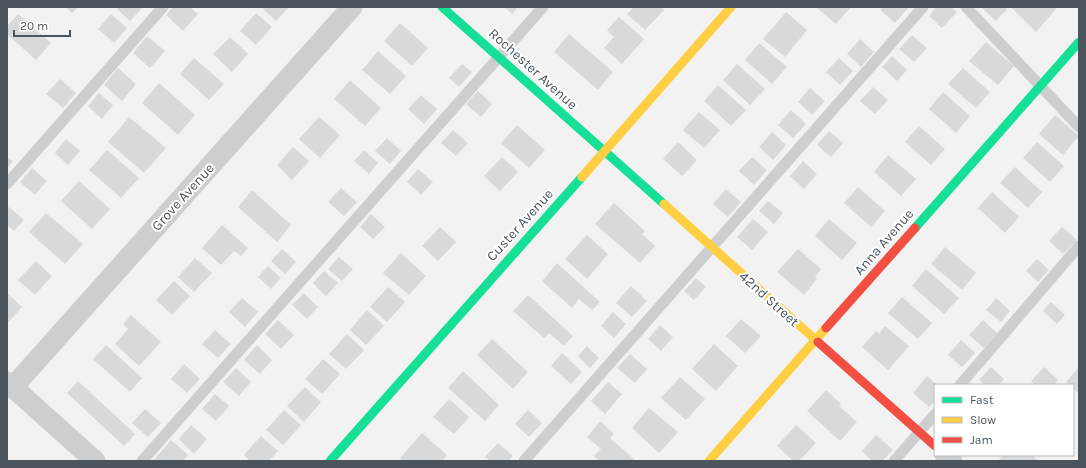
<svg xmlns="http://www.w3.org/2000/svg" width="1086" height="468" viewBox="0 0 1086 468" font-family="Karla,sans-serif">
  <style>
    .building { fill: #d8d9da }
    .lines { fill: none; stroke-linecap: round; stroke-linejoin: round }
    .lane { stroke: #ccced0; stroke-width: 11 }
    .street { stroke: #ccced0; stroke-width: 21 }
    .fast { stroke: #16e098; stroke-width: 9 }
    .slow { stroke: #ffcf43; stroke-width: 9 }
    .jam { stroke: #f24e42; stroke-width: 9 }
    .labels { text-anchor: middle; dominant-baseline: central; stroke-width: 4; stroke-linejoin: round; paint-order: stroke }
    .street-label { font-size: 14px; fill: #4a555e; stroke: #fff }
  </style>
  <rect width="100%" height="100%" fill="#f2f2f2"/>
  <!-- building -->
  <path class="building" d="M66 7H78L72 13Z
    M118 7H143L130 21 117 9Z
    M173 7H190L198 14 183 31 166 15Z
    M261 7H289L276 21Z
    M505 7H518L512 14Z
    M634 7H661L664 10 645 30 627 14Z
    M816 7H849L850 8 836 24Z
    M883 7H907L908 8 895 23 880 10Z
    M936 7H951L957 12 942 28 929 16Z
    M983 7H1004L1007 9 996 21 982 8Z
    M1011 7H1054L1056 9 1036 32Z
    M786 12 807 30 785 57 763 39Z
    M256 13 272 27 256 45 240 31Z
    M18 14 51 43 36 60 7 34V26Z
    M111 14 127 28 114 43 98 29Z
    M619 17 644 39 622 64 604 48 614 37 607 30Z
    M400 23 428 48 412 66 384 41Z
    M569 34 613 72 598 90 554 52Z
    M912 35 927 48 914 62 899 49Z
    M147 36 165 51 150 68 133 53Z
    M230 37 248 54 232 72 213 54Z
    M860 39 874 52 861 67 847 54Z
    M986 42 1014 66 998 85 969 61Z
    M759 43 787 67 772 84 745 60Z
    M378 51 406 76 390 94 362 70Z
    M892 56 907 70 897 81 882 67Z
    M194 58 224 84 209 100 180 74Z
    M839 58 853 71 840 85 826 72Z
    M462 64 472 72 459 87 449 78Z
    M737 64 765 89 750 105 723 80Z
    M118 68 136 84 122 101 104 85Z
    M963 68 990 92 976 108 948 84Z
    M60 79 76 93 63 108 46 94Z
    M350 80 381 108 365 126 334 99Z
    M159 83 195 115 178 135 142 103Z
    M718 85 746 110 731 126 704 101Z
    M873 87 888 100 875 114 860 101Z
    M810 88 825 101 812 115 798 102Z
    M478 91 492 104 481 117 466 104Z
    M943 92 970 116 956 133 929 109Z
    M99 93 113 105 102 119 88 106Z
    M421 95 437 109 424 124 408 109Z
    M791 110 806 124 793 138 778 125Z
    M699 112 720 130 704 148 683 130Z
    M1055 115 1079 136 1063 155 1039 134Z
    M129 117 166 148 144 173 108 142Z
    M319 117 340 135 320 158 299 139Z
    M517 125 545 150 529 168 501 143Z
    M919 126 945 149 931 165 905 142Z
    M453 130 468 143 456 156 441 143Z
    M829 131 843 143 831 157 817 145Z
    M772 132 786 145 773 160 759 147Z
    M387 138 401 151 390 164 375 151Z
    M66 139 80 151 68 165 55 153Z
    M678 142 697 160 682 176 663 159Z
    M1037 142 1064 166 1050 182 1023 158Z
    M293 147 309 161 292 180 277 165Z
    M107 150 139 178 121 198 89 170Z
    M364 150 378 163 369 174 354 161Z
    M888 155 916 179 901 196 874 172Z
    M7 157 13 161 7 168Z
    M502 157 518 172 500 191 484 176Z
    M752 157 767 170 754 185 739 171Z
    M803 161 817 174 804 189 790 176Z
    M1015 167 1042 192 1028 208 1000 183Z
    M32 168 47 181 35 195 20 182Z
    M418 169 433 182 421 195 407 182Z
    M79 181 110 209 92 229 61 201Z
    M858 187 885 211 871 227 844 203Z
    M341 188 357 202 344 216 328 202Z
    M726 189 741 202 728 217 713 204Z
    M252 190 291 225 277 242 238 207Z
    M992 192 1019 217 1005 233 978 208Z
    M768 201 783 213 774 224 759 211Z
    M614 203 645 231 642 234 655 246 640 263 595 224Z
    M9 207 24 220 14 231 7 225V209Z
    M46 213 83 244 65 264 29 232Z
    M371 214 385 227 373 239 360 227Z
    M753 219 768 232 752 250 737 237Z
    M829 219 857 243 842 260 815 236Z
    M222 225 248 248 241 256 234 251 221 265 202 248Z
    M440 227 456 242 438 261 422 246Z
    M1062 227 1077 240 1063 254 1049 241Z
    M587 235 608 254 587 279 565 259Z
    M945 247 976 273 962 290 931 264Z
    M282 249 296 262 285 274 271 261Z
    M798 249 821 269 815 277 817 279 804 295 777 272Z
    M401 253 426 276 409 295 383 273Z
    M339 257 353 269 342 281 328 269Z
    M195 258 212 273 194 292 178 277Z
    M1037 259 1049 270 1038 282 1026 271Z
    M36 261 52 276 35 295 18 280Z
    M557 263 600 302 592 310 579 299 572 308 542 281Z
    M268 266 281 278 271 289 258 277Z
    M926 269 959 298 944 314 912 286Z
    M324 271 338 283 326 296 313 283Z
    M696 278 706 287 694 300 684 291Z
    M174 281 190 296 172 315 156 300Z
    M631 286 647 301 632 317 616 303Z
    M388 287 405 302 387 322 370 307Z
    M7 293 22 307 7 324Z
    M304 293 318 307 307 319 292 305Z
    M528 295 573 336 564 346 549 333 544 338 513 311Z
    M902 297 932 323 918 339 888 313Z
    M242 298 258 312 245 327 229 312Z
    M996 298 1010 311 1001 322 986 310Z
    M1051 302 1065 315 1057 324 1043 311Z
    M367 310 384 326 366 345 350 330Z
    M613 312 626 324 614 338 601 326Z
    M131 315 161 342 139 366 115 344 128 329 123 324Z
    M741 319 761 336 745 353 726 336Z
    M278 320 294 335 281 349 265 334Z
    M983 320 997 333 984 348 969 335Z
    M660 325 673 337 661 351 648 339Z
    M885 326 909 346 888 370 862 347 876 331 879 334Z
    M215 330 231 344 218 358 202 344Z
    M347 334 364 350 346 369 329 354Z
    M492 339 528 372 513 389 477 355Z
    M961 340 975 353 962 367 948 355Z
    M714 344 738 366 716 391 692 369Z
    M106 345 142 378 130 392 93 359Z
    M257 345 272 360 260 374 244 360Z
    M587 346 599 358 590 368 578 356Z
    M562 353 582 372 571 384 551 366Z
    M630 354 647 369 635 383 617 368Z
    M323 359 340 374 322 394 305 379Z
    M184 364 200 379 187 393 171 379Z
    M991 367 1004 379 998 385H985L979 380Z
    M1044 367 1058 380 1054 385H1035L1031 381Z
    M1079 367V394L1073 388V385H1069L1066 382Z
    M236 368 251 382 239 396 223 382Z
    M463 371 499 405 485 421 448 388Z
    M927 376 937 385H935V401L929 407 913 393Z
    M680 377 705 399 686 420 661 398Z
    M78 381 135 434 124 446 67 393Z
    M608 382 622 394 605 414 591 401Z
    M305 387 321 402 304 422 287 406Z
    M826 390 841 404 839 406 857 422 840 441 807 411Z
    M215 394 229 406 216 421 202 409Z
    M449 399 469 417 454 434 433 417Z
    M649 408 678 432 659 453 632 428Z
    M145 409 161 423 148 437 132 423Z
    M284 410 301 425 283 445 266 430Z
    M528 410 542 423 529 437 515 424Z
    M600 421 614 434 610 438 636 461H599L594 456 601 449 587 437Z
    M191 425 207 439 194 454 179 439Z
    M796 425 816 443 799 461H793L777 446Z
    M422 433 447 455 442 461H403L400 458Z
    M876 435 893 450 882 461H872L862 451Z
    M261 436 278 451 269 461H250L244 455Z
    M171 440 188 455 183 461H153Z
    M498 443 513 456 508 461H490L485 457Z
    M1003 455H1032L1037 460 1001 461 999 459Z"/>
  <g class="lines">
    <!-- lane -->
    <path class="lane" d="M966 7 1079 127
      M7 184 163 7
      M960 385 1079 246
      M142 461 543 7
      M524 461 923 7
      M894 461 935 414"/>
    <!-- street -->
    <path class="street" d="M7 382 95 461
      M13 387 352 7
      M945 455 952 461"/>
    <!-- fast -->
    <path class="fast" d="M442 7 664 204
      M915 228 1079 42
      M330 461 582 177"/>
    <!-- slow -->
    <path class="slow" d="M582 177 731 7
      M664 204 818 342
      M709 461 826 328"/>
    <!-- jam -->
    <path class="jam" d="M826 328 915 228
      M818 342 935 446"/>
  </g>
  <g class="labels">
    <!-- street labels -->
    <g class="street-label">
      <text transform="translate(533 69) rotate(42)">Rochester Avenue</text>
      <text transform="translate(183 197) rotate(-48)">Grove Avenue</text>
      <text transform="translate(520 225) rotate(-48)">Custer Avenue</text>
      <text transform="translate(884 242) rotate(-49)">Anna Avenue</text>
      <text transform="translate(769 299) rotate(42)">42nd Street</text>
    </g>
  </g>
  <!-- border -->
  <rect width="1086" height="468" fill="none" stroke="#4a555e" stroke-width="16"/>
  <!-- legend -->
  <rect x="934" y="384" width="140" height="72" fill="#ffffff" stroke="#b7bbbf"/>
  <rect x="942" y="397" width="20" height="6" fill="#16e098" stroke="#b7bbbf"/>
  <text x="970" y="404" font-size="12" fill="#4a555e">Fast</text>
  <rect x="942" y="417" width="20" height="6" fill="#ffcf43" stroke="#b7bbbf"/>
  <text x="970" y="424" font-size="12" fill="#4a555e">Slow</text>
  <rect x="942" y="437" width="20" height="6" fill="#f24e42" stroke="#b7bbbf"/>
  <text x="970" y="444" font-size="12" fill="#4a555e">Jam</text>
  <!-- scale -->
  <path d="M14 30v6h56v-6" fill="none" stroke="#4a555e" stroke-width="2"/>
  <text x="20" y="30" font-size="12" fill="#4a555e" stroke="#ffffff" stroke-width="3" paint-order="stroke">20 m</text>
</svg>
